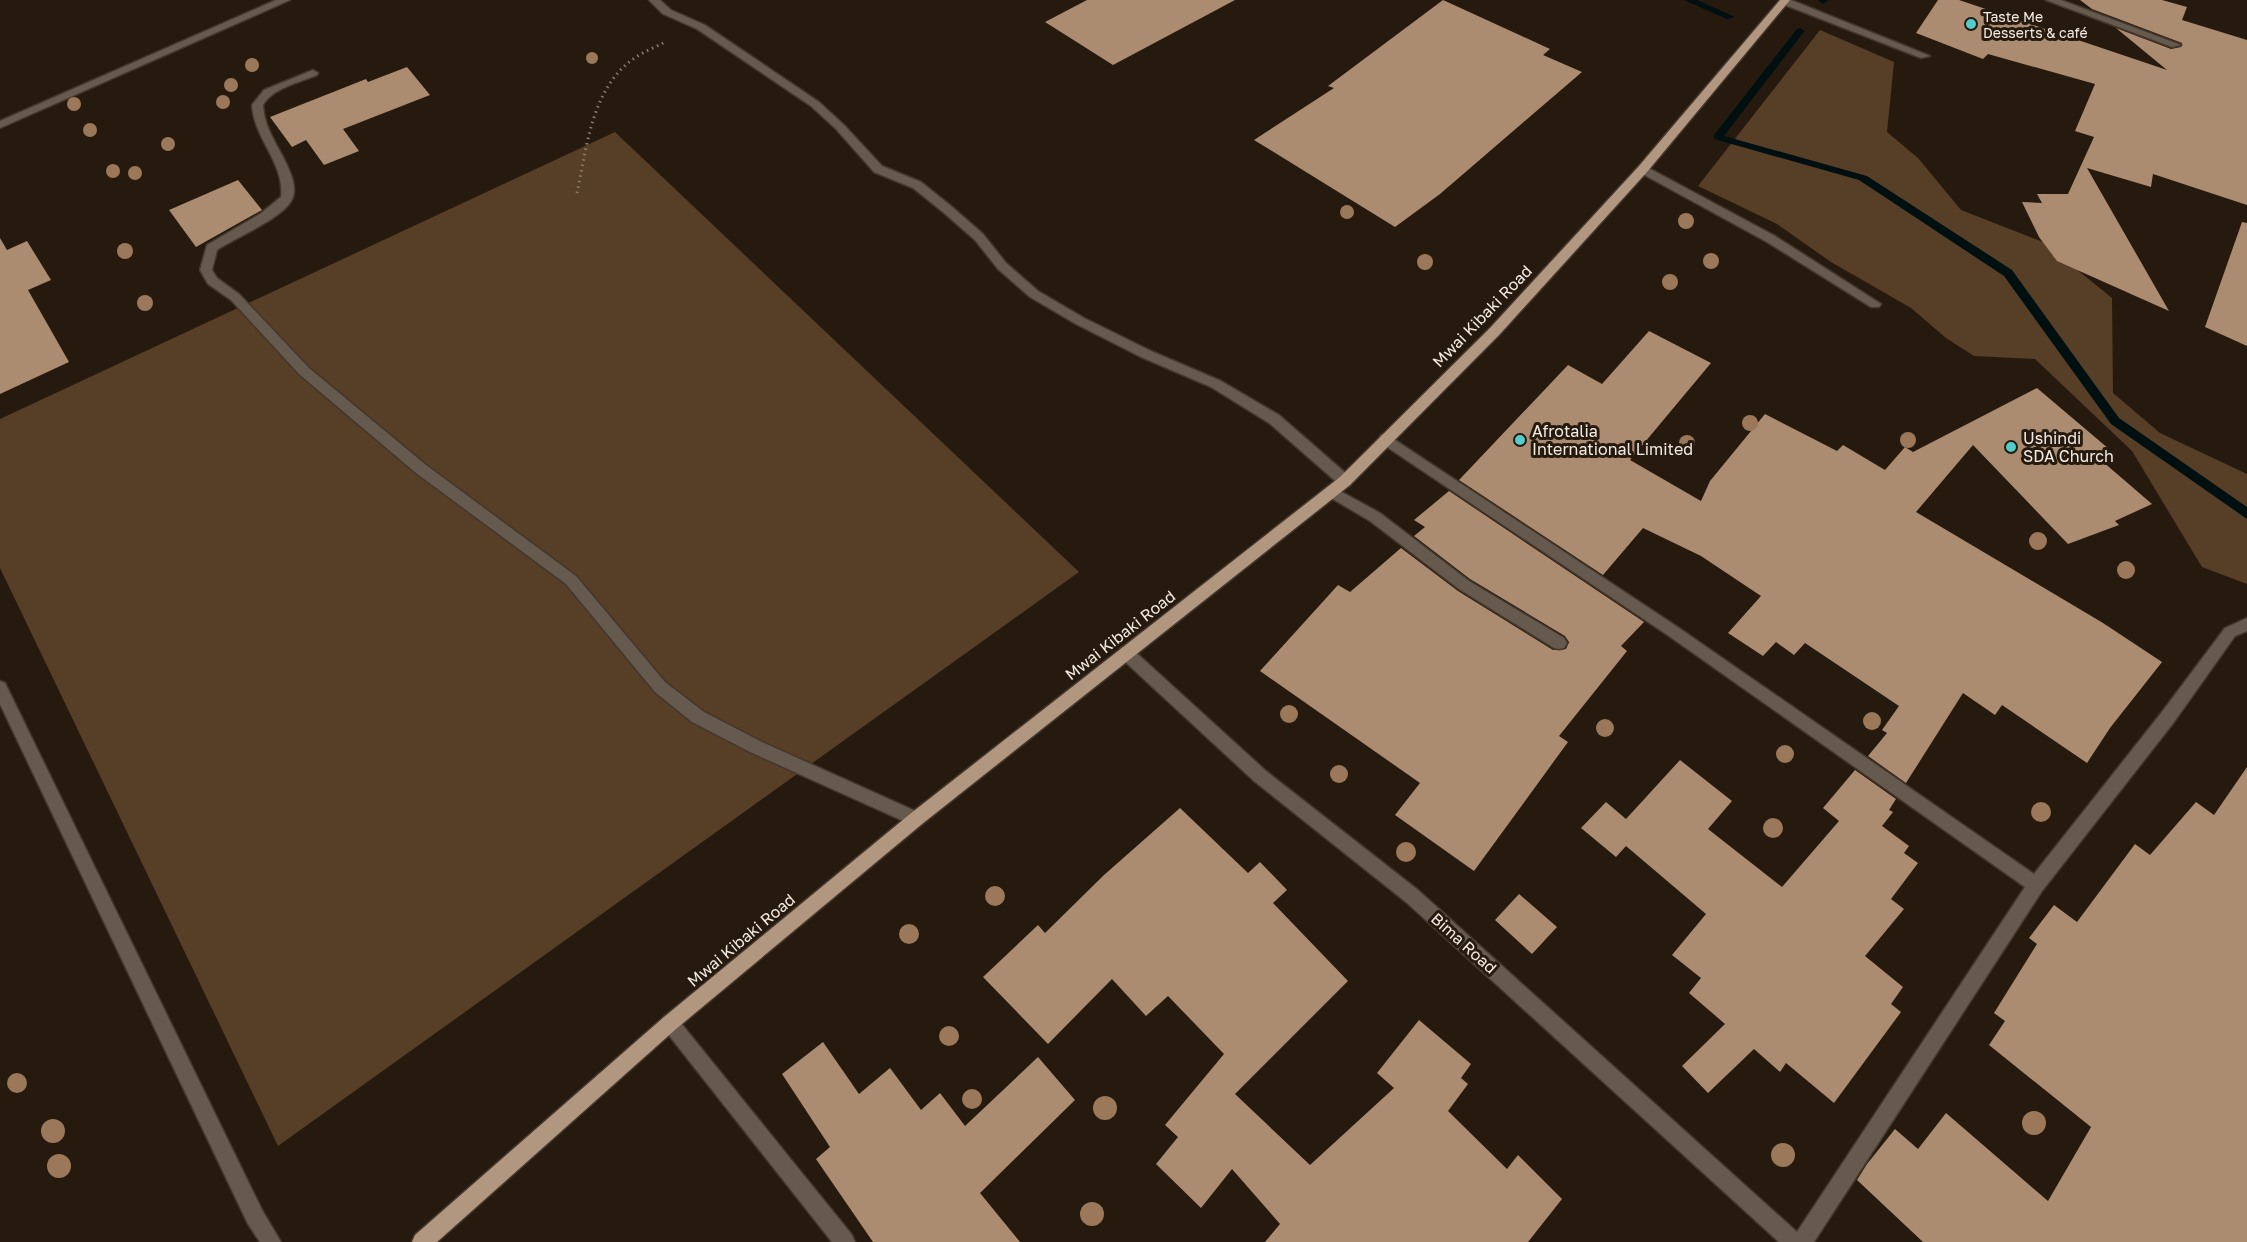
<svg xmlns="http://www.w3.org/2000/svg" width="2247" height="1242" viewBox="0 0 2247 1242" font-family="'Golos Text',sans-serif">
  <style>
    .green { fill: #573e26 }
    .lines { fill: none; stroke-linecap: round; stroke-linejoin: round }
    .stream { fill: #001010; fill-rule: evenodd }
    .building { fill: #ab8c71 }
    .lane-casing { stroke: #43372c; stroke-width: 3 }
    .street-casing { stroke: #43372c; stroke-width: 3 }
    .primary-casing { stroke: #43372c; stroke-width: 3 }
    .path { stroke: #857b71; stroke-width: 3; stroke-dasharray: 1.5 4; stroke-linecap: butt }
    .lane { fill: #665a4e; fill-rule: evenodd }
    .street { fill: #665a4e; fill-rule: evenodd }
    .primary { fill: #b29780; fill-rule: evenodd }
    .tree { fill: #9a7859 }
    .poi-dot { fill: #52cdcc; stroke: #261a0e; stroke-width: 2 }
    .labels { text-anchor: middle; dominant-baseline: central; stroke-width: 6; stroke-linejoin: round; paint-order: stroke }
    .far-poi-label { font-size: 14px; fill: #f4ebe4; stroke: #261a0e; text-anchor: start }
    .street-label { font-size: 16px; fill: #f4ebe4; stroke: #261a0e }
    .poi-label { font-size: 16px; fill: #f4ebe4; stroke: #261a0e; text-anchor: start }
  </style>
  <rect width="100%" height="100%" fill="#261a0e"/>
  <!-- green -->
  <path class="green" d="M1820 30 1894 62 1887 132 1918 158 1961 210 2043 242 2112 298 2113 393 2160 433 2247 474V584L2202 567 2132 451 2035 359 1974 356 1946 338 1911 308 1831 262 1777 224 1698 186Z
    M615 132 1079 572 278 1146 0 568V419Z"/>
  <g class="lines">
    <!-- stream -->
    <path class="stream" d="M1684 0H1697L1735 17 1727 19Z
      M1818 0H1828V1L1823 4Z
      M1800 28 1805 31 1803 33 1724 136 1867 176 2012 270 2119 418 2247 507V519L2111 424 2004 276 1859 180 1714 139V135L1797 29Z"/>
  </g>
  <!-- building -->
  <path class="building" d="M1087 0H1235L1113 65 1045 22Z
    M1443 0 1550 49 1543 55 1582 72 1440 194 1395 227 1254 140 1334 88 1328 86Z
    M1938 0H1959L2167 70 2116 28 2171 49 2181 47 2182 43 2092 9 2080 0H2162L2187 7 2182 20 2247 40V205L2153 174 2151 187 2087 168 2169 311 2057 261 2039 237 2022 202 2042 203 2037 194H2068L2094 137 2075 131 2095 84 1988 54 1983 59 1916 33Z
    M407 67 430 95 343 129 359 151 324 165 306 140 292 147 270 117 366 79 368 82Z
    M238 180 262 210 196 247 169 210Z
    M2242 222 2247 223V346L2205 327Z
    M0 238 7 250 27 241 51 280 28 290 69 362 0 394Z
    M1649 331 1711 363 1630 460 1701 501 1710 481 1765 414 1837 451 1843 445 1885 470 1905 447 1913 452 2037 388 2109 449 2095 455 2152 504 2115 521 2119 525 2068 544 1973 445 1916 512 2103 623 2162 662 2110 728 2087 763 2002 705 1995 715 1963 693 1906 783 1868 756 1887 733 1882 730 1899 706 1805 643 1794 655 1776 642 1763 656 1728 633 1761 596 1701 556 1643 528 1603 575 1459 480 1568 365 1602 384Z
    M1449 491 1644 622 1621 646 1627 651 1559 736 1568 742 1474 871 1395 815 1420 783 1260 671 1338 585 1350 592 1401 548 1458 591 1553 650 1566 649 1569 642 1565 636 1470 579 1414 536 1425 527 1414 520Z
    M1680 760 1732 801 1708 829 1782 887 1839 821 1823 808 1855 770 1896 799 1889 810 1893 812 1882 826 1909 846 1904 853 1918 863 1891 899 1904 909 1865 956 1903 987 1891 1004 1901 1012 1834 1103 1786 1063 1780 1072 1754 1049 1708 1093 1682 1066 1725 1024 1689 993 1701 978 1672 955 1706 914 1626 846 1616 857 1581 828 1606 802 1626 819Z
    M2247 767V1242H1923L1857 1180 1867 1164 1895 1129 1918 1149 1946 1113 2048 1201 2091 1127 1989 1045 2005 1021 1994 1013 2037 944 2029 938 2054 905 2077 922 2135 844 2150 855 2196 802 2214 815Z
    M1180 808 1248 873 1260 862 1287 890 1273 903 1348 981 1235 1094 1310 1165 1394 1088 1377 1073 1419 1020 1471 1064 1461 1078 1468 1084 1448 1111 1507 1169 1518 1155 1562 1199 1528 1242H1265L1280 1224 1232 1169 1201 1208 1156 1164 1178 1137 1165 1125 1224 1054 1168 996 1146 1016 1112 979 1048 1044 983 977 1038 925 1045 933 1104 875Z
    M1519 894 1557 927 1532 954 1495 920Z
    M823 1042 859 1094 890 1068 921 1110 940 1093 965 1126 1038 1057 1075 1100 980 1193 1020 1242H873L816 1159 830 1147 782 1074Z"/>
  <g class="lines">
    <!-- lane casing -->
    <g class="lane-casing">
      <path id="lane" d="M649 0H660L671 10 705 25 819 102 844 125 882 166 921 182 951 206 983 234 1006 263 1038 291 1084 318 1151 351 1221 381 1279 415 1350 477 1352 481 1350 485H1340L1269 423 1211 387 1141 357 1076 324 1030 297 998 269 975 240 943 212 913 188 874 172 836 129 811 106 697 29 663 14Z
        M1780 0H1791L1930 56 1921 58 1780 3Z
        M2046 0H2061L2181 45 2172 47Z
        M1643 165 1775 236 1881 304 1879 307H1871L1767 242 1639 172V166Z"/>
    </g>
    <!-- street casing -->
    <g class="street-casing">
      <path id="street" d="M276 0H290L0 128V121Z
        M313 70 318 73 317 75C299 83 274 87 263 105 264 125 274 140 283 157 289 169 297 184 293 197 287 217 234 238 217 250L212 270 217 278 239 294 309 368 426 465 576 576 665 682 704 712 762 742 922 814 924 819 922 824 916 827 910 824 750 752 692 722 655 692 566 584 416 473 299 374 231 300 208 284 200 270 207 245 260 214 281 197C285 163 254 139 252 105L264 90Z
        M1386 434 1679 628 2034 874 2162 712 2225 628 2247 618V631L2235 636 2174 722 2042 891 1814 1242H1779L1406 902 1254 781 1121 658 1118 653 1121 648 1126 646 1131 648 1266 771 1418 890 1797 1232 2025 887 1669 636 1381 443 1379 439 1381 435Z
        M1331 486 1380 513 1469 581 1564 638 1567 643 1564 648 1559 649 1554 648 1459 589 1370 521 1326 495 1324 491Z
        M0 681 5 683 262 1210 281 1242H260L248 1224 0 704Z
        M670 1014 676 1017 852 1235 855 1242H832L664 1029 661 1023 664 1017Z"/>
    </g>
    <!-- primary casing -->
    <g class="primary-casing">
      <path id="primary" d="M1780 0H1790L1647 172 1500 334 1350 485 922 824 676 1029 437 1242H412L415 1235 664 1017 910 814 1340 477 1490 328 1639 166Z"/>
    </g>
    <!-- path -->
    <path class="path" d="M577 193C587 146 592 86 636 57 645 51 656 47 665 42"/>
    <!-- lane -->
    <use href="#lane" class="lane"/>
    <!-- street -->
    <use href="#street" class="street"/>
    <!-- primary -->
    <use href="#primary" class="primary"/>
  </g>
  <!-- trees -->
  <g class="tree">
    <circle cx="592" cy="58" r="6"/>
    <circle cx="252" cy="65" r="7"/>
    <circle cx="231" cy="85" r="7"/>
    <circle cx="223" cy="102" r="7"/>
    <circle cx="74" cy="104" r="7"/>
    <circle cx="90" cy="130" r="7"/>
    <circle cx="168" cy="144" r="7"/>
    <circle cx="113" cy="171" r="7"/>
    <circle cx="135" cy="173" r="7"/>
    <circle cx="1347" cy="212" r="7"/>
    <circle cx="1686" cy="221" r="8"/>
    <circle cx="125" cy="251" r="8"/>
    <circle cx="1711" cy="261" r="8"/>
    <circle cx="1425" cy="262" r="8"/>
    <circle cx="1670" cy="282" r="8"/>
    <circle cx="145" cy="303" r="8"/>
    <circle cx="1750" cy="423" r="8"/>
    <circle cx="1908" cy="440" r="8"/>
    <circle cx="1687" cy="443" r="8"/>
    <circle cx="2038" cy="541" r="9"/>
    <circle cx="2126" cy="570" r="9"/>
    <circle cx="1289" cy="714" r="9"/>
    <circle cx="1872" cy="721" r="9"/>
    <circle cx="1605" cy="728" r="9"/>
    <circle cx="1785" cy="754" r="9"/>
    <circle cx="1339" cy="774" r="9"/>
    <circle cx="2041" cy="812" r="10"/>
    <circle cx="1773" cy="828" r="10"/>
    <circle cx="1406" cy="852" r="10"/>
    <circle cx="995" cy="896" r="10"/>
    <circle cx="909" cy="934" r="10"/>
    <circle cx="949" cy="1036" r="10"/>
    <circle cx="17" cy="1083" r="10"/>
    <circle cx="972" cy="1099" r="10"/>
    <circle cx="1105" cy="1108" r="12"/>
    <circle cx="2034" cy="1123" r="12"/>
    <circle cx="53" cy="1131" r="12"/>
    <circle cx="1783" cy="1155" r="12"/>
    <circle cx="59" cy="1166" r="12"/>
    <circle cx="1092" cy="1214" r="12"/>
  </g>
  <!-- markers -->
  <g class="poi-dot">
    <circle cx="1971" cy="24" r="6"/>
    <circle cx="1520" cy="440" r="6"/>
    <circle cx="2011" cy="447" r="6"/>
  </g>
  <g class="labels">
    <!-- far-poi labels -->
    <g class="far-poi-label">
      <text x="1983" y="16">Taste Me<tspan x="1983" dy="16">Desserts &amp; café</tspan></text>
    </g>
    <!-- street labels -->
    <g class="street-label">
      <text transform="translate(1482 316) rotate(-46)">Mwai Kibaki Road</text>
      <text transform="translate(1120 635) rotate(-38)">Mwai Kibaki Road</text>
      <text transform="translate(741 940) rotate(-40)">Mwai Kibaki Road</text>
      <text transform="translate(1464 943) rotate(42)">Bima Road</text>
    </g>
    <!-- poi labels -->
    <g class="poi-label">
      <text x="1532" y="431">Afrotalia<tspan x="1532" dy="18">International Limited</tspan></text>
      <text x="2023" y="438">Ushindi<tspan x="2023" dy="18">SDA Church</tspan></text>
    </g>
  </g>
</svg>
